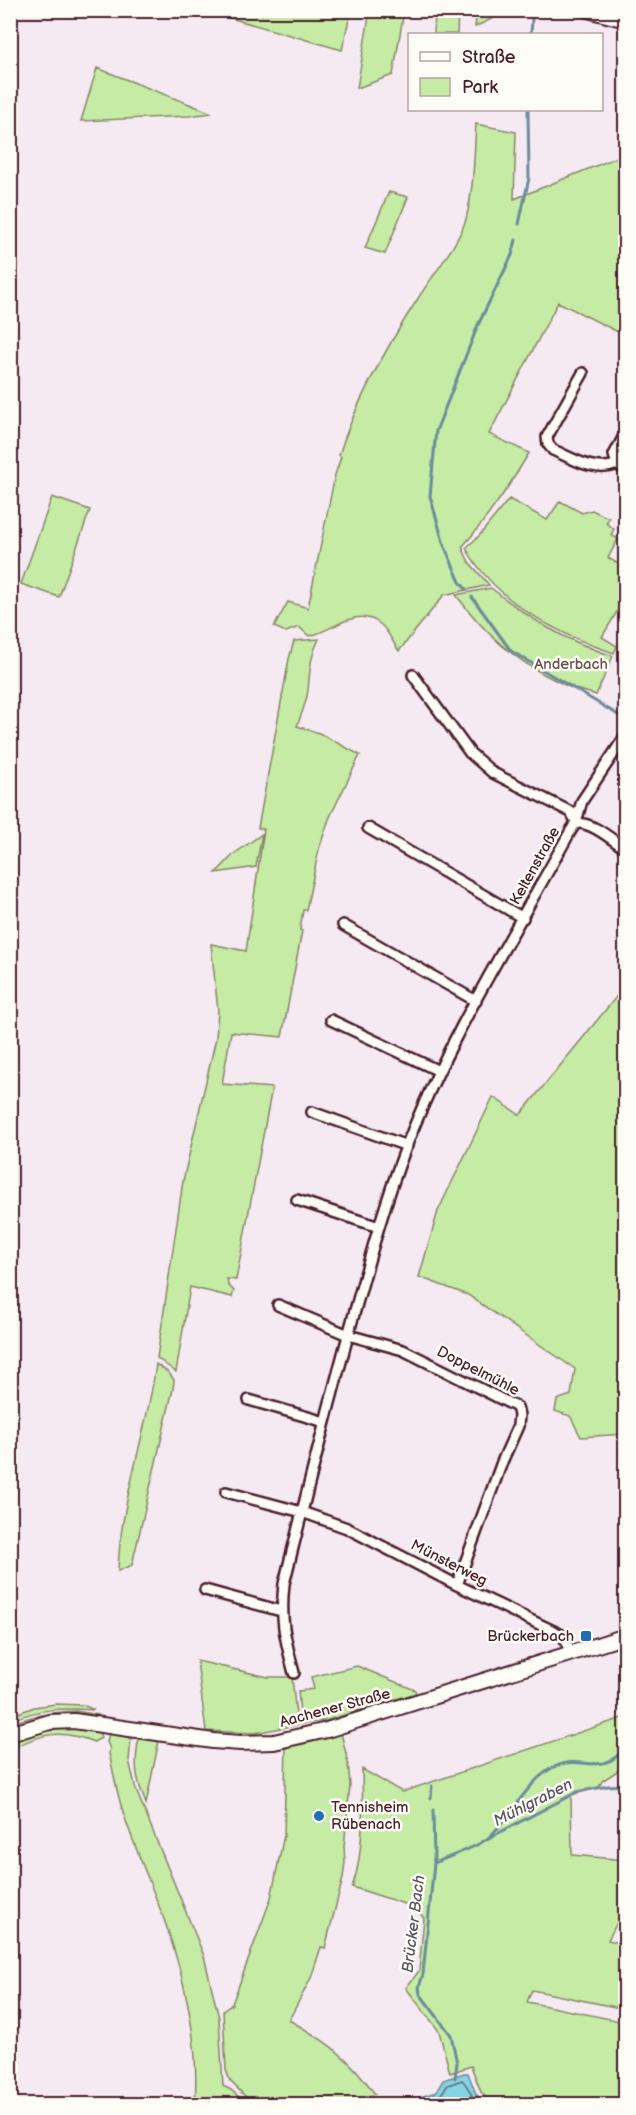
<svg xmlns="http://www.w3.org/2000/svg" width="636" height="2115" viewBox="0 0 636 2115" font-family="'Balsamiq Sans',sans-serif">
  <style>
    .green { fill: #c5eba5; stroke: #888568; stroke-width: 1.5 }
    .water { fill: #85d3e3; stroke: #6d8b99; stroke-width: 1.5 }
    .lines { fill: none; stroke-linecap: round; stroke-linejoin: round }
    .shore { stroke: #626775; stroke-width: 1.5 }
    .stream { stroke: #6d8b99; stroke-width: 3 }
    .street-casing { stroke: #4a1f2b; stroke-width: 14 }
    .secondary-casing { stroke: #4a1f2b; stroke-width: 18 }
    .street { stroke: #fdfcf7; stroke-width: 9 }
    .secondary { stroke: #fdfcf7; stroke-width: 14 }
    .poi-dot { fill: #1f6fb2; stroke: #fdfcf7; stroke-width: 2 }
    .labels { text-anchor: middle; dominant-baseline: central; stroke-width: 5; stroke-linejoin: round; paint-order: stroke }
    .park-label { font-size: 15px; fill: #69524a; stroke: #fdfcf7 }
    .street-label { font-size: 15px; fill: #4a1f2b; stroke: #fdfcf7 }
    .poi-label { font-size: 15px; fill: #4a1f2b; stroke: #fdfcf7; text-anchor: end }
    .water-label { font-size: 16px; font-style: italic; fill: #5c5562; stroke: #fdfcf7 }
  </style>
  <rect width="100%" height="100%" fill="#f5e9f2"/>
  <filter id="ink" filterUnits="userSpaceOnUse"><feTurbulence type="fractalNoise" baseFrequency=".0167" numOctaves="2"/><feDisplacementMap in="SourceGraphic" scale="12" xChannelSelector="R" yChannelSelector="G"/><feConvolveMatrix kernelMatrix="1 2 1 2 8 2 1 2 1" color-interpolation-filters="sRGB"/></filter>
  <g filter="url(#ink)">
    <!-- green -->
    <path class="green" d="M370 10 404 11 393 75 357 88Z
      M206 11 351 10V11L342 50Z
      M435 11H458L457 34H434Z
      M477 11V10L508 11 475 27Z
      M97 68 212 113 188 116 81 121Z
      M10 101 19 103 16 136 11 135Z
      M476 124 516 132 514 199 625 154V319L618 332 558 302 489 434 529 453C509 487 488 518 462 547L469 562 489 585 444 595 399 651C393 643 388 630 380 624 357 605 331 632 309 636L299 627 286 632 274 627 288 602 308 608 335 475 341 457 339 455C356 401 386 348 417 300 431 277 459 244 466 219 474 188 474 155 476 124Z
      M389 192 408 197 385 254 365 248Z
      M52 497 90 510 59 597 21 584Z
      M509 499 547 520 560 501 582 513 592 510 609 518 606 523 614 529 611 535 618 539 608 558 626 568 625 598 602 637 617 646 614 653C558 635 495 601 466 548L479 536Z
      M491 588C533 621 561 639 613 656L596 695C584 691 571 689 561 683 516 662 486 635 456 595Z
      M319 639C310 656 310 671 308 690 307 702 301 715 297 726L319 733 360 755 329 819 319 849 306 910H303L300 930 302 931 282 1037 231 1032 222 1084 272 1088 236 1280 227 1279 228 1285 234 1291 232 1297 190 1287 176 1372 157 1358 183 1181 216 1038 218 1011 211 944 246 951 264 829 258 828 289 659 294 641Z
      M262 834 256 867 216 873 234 854Z
      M625 986V1436V1434L581 1437 570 1416 555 1411 557 1400 571 1395 575 1369 468 1295 419 1277 438 1211 493 1097 520 1115Z
      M156 1364 169 1373 174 1380 173 1389 132 1565 118 1571C120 1501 147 1433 156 1364Z
      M197 1661 268 1677H292L297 1725 255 1733 206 1731Z
      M357 1666 415 1690 416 1693 328 1720 301 1724 298 1691 314 1689 311 1677Z
      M56 1704 83 1705 94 1710C67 1708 36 1708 11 1721V1716L34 1707Z
      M76 1711 98 1715 95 1717 44 1718 11 1727V1724C32 1715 52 1712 76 1711Z
      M625 1717V1766L602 1781 599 1787 571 1795 572 1855 625 1860V1911H623L608 1940 625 1944V2009L532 1990 527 2002 625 2022V2104H492L481 2092 471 2066 450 2073 439 2031 406 1988 419 1971 424 1918 414 1907 352 1887C364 1855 363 1804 362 1769L402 1792Z
      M64 1728 99 1729 101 1738 94 1742C61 1729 42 1733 11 1749L10 1742 40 1732Z
      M109 1733 128 1735 131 1739 129 1760 136 1790 204 1956 219 2018 223 2086 231 2090 247 2104H195C199 2048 187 1988 169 1934 156 1894 137 1855 124 1815 117 1795 114 1774 109 1753L110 1749 107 1742Z
      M341 1733 348 1762 350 1785 344 1847 345 1862 343 1878 325 1948 321 1947 311 1978 289 2020C328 2042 349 2057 375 2094L349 2104H253L230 2081 226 2070 223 2011 232 2004 271 1898 284 1835 286 1744Z
      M139 1736 159 1740 146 1804C135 1776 134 1765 139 1736Z"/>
    <!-- water -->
    <path class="water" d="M464 2073H468L476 2094 485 2104H399L436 2092 443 2080Z"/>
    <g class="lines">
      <!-- shore -->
      <path class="shore" d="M418 2104 438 2098 448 2085 462 2080C469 2086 471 2097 477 2104"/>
      <!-- stream -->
      <path class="stream" d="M531 34 532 19
        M519 224 529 178 528 110
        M466 589 460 582 444 545 430 496 436 431 478 325 512 255 516 240
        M472 597 511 651 625 719
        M431 1798 432 1786
        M433 1810 434 1863
        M489 1838 577 1792 608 1786 626 1785
        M455 2078 457 2063 451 2035 420 1994 419 1987 423 1974 434 1863C448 1857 478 1847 488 1838 512 1817 526 1781 554 1767 583 1753 600 1779 626 1747"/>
      <!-- street casing -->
      <g class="street-casing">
        <path id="street" d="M583 373 547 437 548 444 553 450C572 458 596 474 617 464
          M626 432 614 455 617 464 626 471
          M413 675 470 753 493 773 571 812 577 823
          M577 823C594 823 612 840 626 849
          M368 828 523 918
          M343 925 476 1001
          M331 1020 439 1071
          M312 1112 407 1146
          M297 1200 379 1227
          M278 1305 348 1335 403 1350 517 1407 519 1415 518 1426 502 1462 457 1585
          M249 1400 325 1422
          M226 1492 302 1512 347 1528 457 1585 560 1634 566 1640 570 1655
          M205 1590 281 1611
          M294 1673C285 1638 280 1620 284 1584 307 1491 330 1399 356 1307 371 1253 386 1199 406 1147 448 1038 514 934 570 832 579 819 577 816 582 801L626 735"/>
      </g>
      <!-- secondary casing -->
      <g class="secondary-casing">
        <path id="secondary" d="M588 10 626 20
          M10 1734 50 1722 74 1721 213 1741 241 1743 274 1742 327 1730 626 1636"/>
      </g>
      <!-- street -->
      <use href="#street" class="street"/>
      <!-- secondary -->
      <use href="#secondary" class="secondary"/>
    </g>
  </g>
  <!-- markers -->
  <g class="poi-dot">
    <rect x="580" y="1630" width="12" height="12" rx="3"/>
    <circle cx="319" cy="1816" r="6"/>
  </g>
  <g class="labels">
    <!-- park labels -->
    <g class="park-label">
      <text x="571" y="664">Anderbach</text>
    </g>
    <!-- street labels -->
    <g class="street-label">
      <text transform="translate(535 866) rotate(-61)">Keltenstraße</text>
      <text transform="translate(478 1371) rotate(27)">Doppelmühle</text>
      <text transform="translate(449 1563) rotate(27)">Münsterweg</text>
      <text transform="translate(335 1708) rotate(-15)">Aachener Straße</text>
    </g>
    <!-- poi labels -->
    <g class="poi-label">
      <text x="574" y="1636">Brückerbach</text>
      <text x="331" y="1807" text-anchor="start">Tennisheim<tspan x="331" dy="17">Rübenach</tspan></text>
    </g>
    <!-- water labels -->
    <g class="water-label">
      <text transform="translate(533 1803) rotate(-27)">Mühlgraben</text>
      <text transform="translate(414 1924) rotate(-83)">Brücker Bach</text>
    </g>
  </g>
  <!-- margin -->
  <rect width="636" height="2115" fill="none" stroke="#fdfcf7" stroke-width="36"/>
  <rect x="18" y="18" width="600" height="2079" fill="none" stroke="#4a1f2b" stroke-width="2" filter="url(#ink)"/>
  <!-- legend -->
  <rect x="408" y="33" width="195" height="78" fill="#fdfcf7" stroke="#b5a4a5" stroke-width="1.5"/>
  <rect x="420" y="52" width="30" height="9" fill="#fdfcf7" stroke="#b5a4a5" stroke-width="1.5"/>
  <text x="462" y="63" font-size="18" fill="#4a1f2b">Straße</text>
  <rect x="420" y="78" width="30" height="18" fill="#c5eba5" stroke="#b5a4a5" stroke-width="1.5"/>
  <text x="462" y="93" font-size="18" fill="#4a1f2b">Park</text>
</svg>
